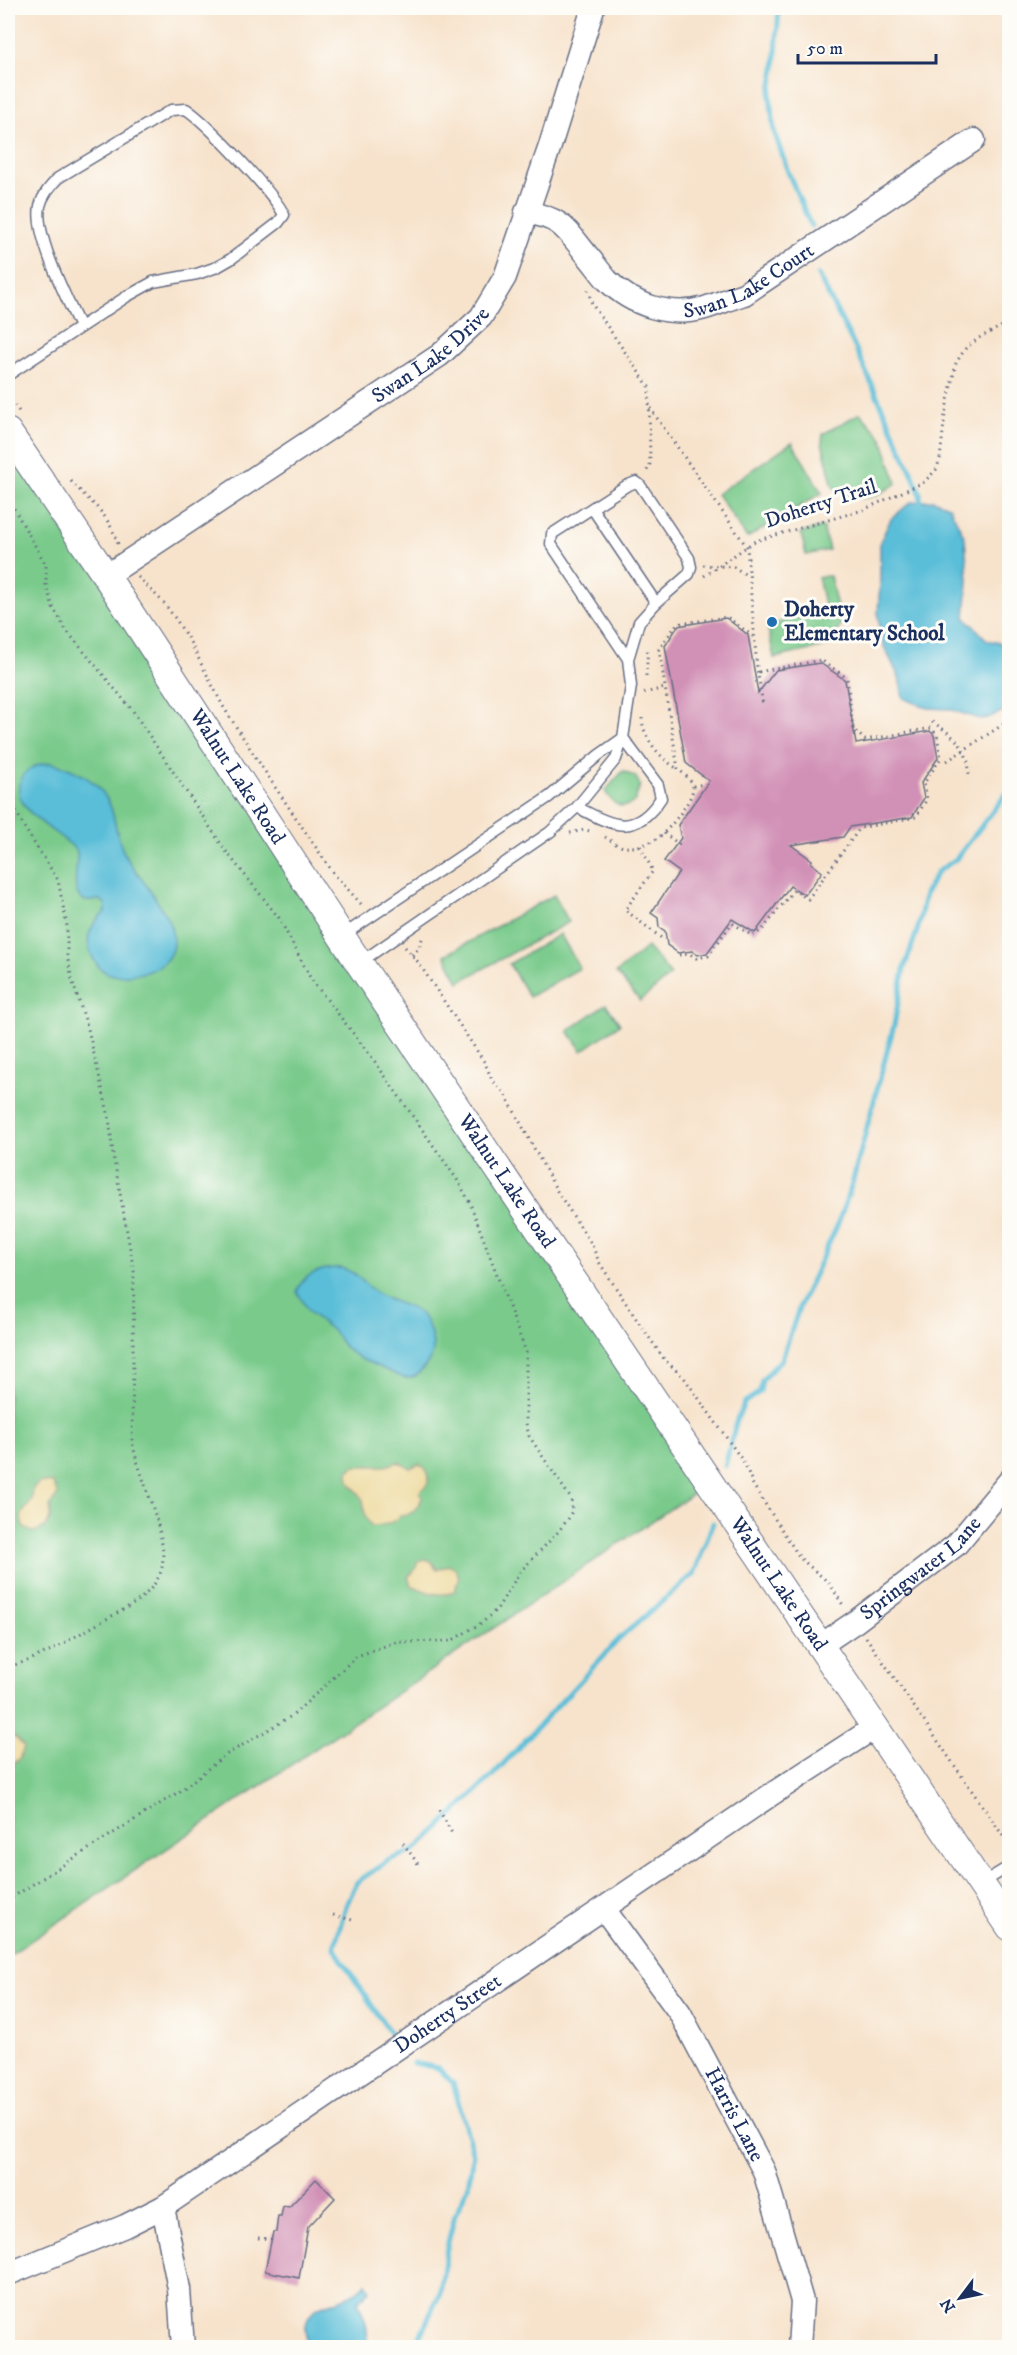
<svg xmlns="http://www.w3.org/2000/svg" width="1017" height="2355" viewBox="0 0 1017 2355" font-family="'IM FELL DW Pica',serif">
  <style>
    .green { fill: #79ca8b; stroke: #4a7c74; stroke-width: 1.5 }
    .sand { fill: #eeda9e; stroke: #84847e; stroke-width: 1.5 }
    .water { fill: #5abed8; stroke: #3a769b; stroke-width: 1.5 }
    .lines { fill: none; stroke-linecap: round; stroke-linejoin: round }
    .stream { stroke: #5abed8; stroke-width: 5 }
    .building { fill: #d190b6 }
    .service-casing { stroke: #686e84; stroke-width: 13 }
    .minor-casing { stroke: #686e84; stroke-width: 25 }
    .tertiary-casing { stroke: #686e84; stroke-width: 29 }
    .path { stroke: #686e84; stroke-width: 3; stroke-dasharray: 1.5 4.5; stroke-linecap: butt }
    .service { stroke: #fff; stroke-width: 10 }
    .minor { stroke: #fff; stroke-width: 22 }
    .tertiary { stroke: #fff; stroke-width: 27 }
    .poi-dot { fill: #1f6fb2; stroke: #fdfcf7; stroke-width: 2 }
    .labels { text-anchor: middle; dominant-baseline: central; stroke-width: 6; stroke-linejoin: round; paint-order: stroke }
    .street-label { font-size: 21px; fill: #1b2f5e; stroke: #fdfcf7 }
    .poi-label { font-size: 21px; font-weight: bold; fill: #1b2f5e; stroke: #fdfcf7; text-anchor: start }
  </style>
  <rect width="100%" height="100%" fill="#fdfcf7"/>
  <filter id="ink" filterUnits="userSpaceOnUse"><feTurbulence type="fractalNoise" baseFrequency=".0167" numOctaves="2"/><feDisplacementMap in="SourceGraphic" scale="12" xChannelSelector="R" yChannelSelector="G"/><feConvolveMatrix kernelMatrix="1 2 1 2 8 2 1 2 1" color-interpolation-filters="sRGB"/></filter>
  <filter id="wash" filterUnits="userSpaceOnUse"><feTurbulence type="fractalNoise" baseFrequency=".008" numOctaves="4" result="noise"/><feDisplacementMap in="SourceGraphic" scale="24" xChannelSelector="R" yChannelSelector="G"/><feGaussianBlur stdDeviation="1.35" result="paint"/><feColorMatrix in="noise" values="0 0 0 0 0 0 0 0 0 0 0 0 0 0 0 0 0 1.4 0 .05"/><feComposite in="paint" operator="in"/></filter>
  <g filter="url(#wash)">
    <rect width="100%" height="100%" fill="#f7e3cc"/>
    <!-- green -->
    <path class="green" d="M860 413 882 438 897 483C874 500 858 504 833 487L822 442 823 434Z
      M8 440 710 1482 8 1956Z
      M792 442 822 493 747 538 717 494Z
      M823 527 829 550 806 555 801 533Z
      M830 576 841 625 828 646 774 658 768 629 771 625 825 609 818 577Z
      M623 771 636 777 640 785 635 801C622 812 612 804 605 791Z
      M554 895 569 922 459 982 445 955Z
      M560 934 580 968 529 997 509 964Z
      M647 947 671 975 640 1001 616 973Z
      M606 1004 620 1024 582 1051 568 1031Z"/>
    <!-- sand -->
    <path class="sand" d="M398 1462 410 1468 419 1464 426 1469C432 1479 428 1485 420 1491L422 1498C417 1508 412 1516 400 1516 394 1523 382 1526 372 1526 360 1515 367 1508 362 1498 356 1486 348 1489 348 1472L354 1466H385Z
      M40 1482 53 1483 58 1495 50 1506C53 1520 47 1530 32 1532L24 1528C17 1516 24 1510 32 1501L33 1488Z
      M425 1559 431 1561 437 1570 449 1565 455 1568 459 1577 455 1591C442 1599 424 1591 411 1585L408 1577 415 1570 418 1561Z
      M8 1735 16 1738 24 1747 19 1759 8 1767Z"/>
    <!-- water -->
    <path class="water" d="M933 500 949 506 965 538 968 581 965 617 987 640 1009 645V709L983 720 949 709 928 708 903 698 899 677 881 640 878 614 880 584V542L891 519 911 502Z
      M51 763C76 769 102 782 111 808 117 826 117 843 128 860 143 885 195 935 163 963 154 971 141 974 129 975 118 976 107 976 99 967 82 946 86 928 105 912L106 905 101 900C97 900 91 901 86 901 68 897 79 863 77 851 63 833 4 809 22 777 28 767 41 763 51 763Z
      M340 1268C358 1271 364 1286 378 1294 405 1310 425 1302 432 1339 435 1349 433 1356 426 1365 420 1373 415 1379 404 1378L361 1359 345 1348 333 1331 309 1312 297 1292C302 1273 323 1268 340 1268Z
      M366 2283 370 2290 358 2302 366 2323 369 2347H307C300 2304 319 2309 351 2295 356 2292 361 2287 366 2283Z"/>
    <g class="lines">
      <!-- stream -->
      <path class="stream" d="M779 8 775 68 770 95 774 131 788 172 811 226
        M818 275 854 345 912 473 920 493 921 506
        M725 1466 737 1419 745 1402 760 1392 762 1380 782 1359 800 1305 837 1226 852 1184 894 1025 904 969 918 928 925 894 937 872 956 859 1010 789
        M390 2033 334 1948 346 1906 357 1882 389 1860 414 1851 492 1776 621 1637 694 1574 713 1523
        M413 2063 438 2068 453 2083 473 2154 468 2187 455 2215 447 2247 440 2293 420 2336 418 2348"/>
    </g>
    <g id="blocks">
      <!-- building -->
      <path class="building" d="M726 618 748 635 758 693 776 670 820 663 845 680 856 744 930 731 934 735 938 758 921 783 924 798 912 817 850 827 843 837 791 845 812 860 811 863 822 872 805 895 790 886 755 933 732 919 707 953 698 955 692 951 678 953 667 945 665 931 659 927 658 918 651 913 679 872 664 861 681 838 678 825 709 781 686 763 665 646 678 626Z
        M316 2179 335 2198 308 2227 299 2278 265 2271 273 2232H276L278 2216H281L283 2206 289 2207Z"/>
    </g>
  </g>
  <g filter="url(#ink)">
    <use href="#blocks" fill-opacity="0" stroke="#686e84" stroke-width="1.5"/>
    <g class="lines">
      <!-- service casing -->
      <g class="service-casing">
        <path id="service" d="M8 375 126 297 153 282 197 274 217 267 231 259 278 223 284 215C274 193 207 123 186 109L171 110 58 178C50 187 43 194 40 206 34 235 67 299 80 327
          M592 508 656 603
          M577 807C613 826 635 838 661 798L658 785 623 738
          M342 936 549 797 599 755 623 738
          M359 963 550 832 577 807 616 759 623 738 631 686 628 659 639 622 656 603 689 574 691 567 689 558 640 485 636 482 626 486 552 534 551 544 628 659
          M982 1883 1010 1866"/>
      </g>
      <!-- minor casing -->
      <g class="minor-casing">
        <g id="minor">
          <path id="s1" d="M526 212C563 219 564 227 587 255 594 263 600 272 607 280 631 305 671 318 705 308 718 304 731 298 744 294L974 140"/>
          <path id="s2" d="M106 576 440 355 481 317 505 277 550 146 593 8"/>
          <path id="s3" d="M821 1645 855 1622 956 1545 1010 1480"/>
          <path id="s4" d="M604 1909 680 2013 764 2171 802 2301 799 2348"/>
          <path d="M163 2207 179 2289 183 2348"/>
          <path id="s5" d="M8 2274 125 2226 163 2207 772 1794 874 1728"/>
        </g>
      </g>
      <!-- tertiary casing -->
      <g class="tertiary-casing">
        <g id="tertiary">
          <path id="s6" d="M8 432 106 576 359 963 1010 1927"/>
        </g>
      </g>
      <!-- path -->
      <path class="path" d="M588 290 592 304 649 387 650 464 646 473
        M8 395 20 413
        M650 408 747 547 757 668 763 705
        M71 481C93 506 106 509 118 544
        M8 498 46 565V586L53 607 66 630 133 711 225 850 279 918 311 979 373 1059 458 1181 470 1203 526 1352V1423L529 1436 571 1499 572 1511 568 1519 557 1533 520 1572 497 1609 483 1622 451 1641 396 1642 357 1656 293 1715 224 1756 180 1791 8 1900
        M703 565 734 567 748 576
        M704 576 755 541 863 510 924 482 936 470 940 459 945 414 956 363 965 349 979 338 1010 322
        M138 577 164 603 177 621 190 642 224 708 275 787 334 874 362 905
        M646 676 648 647
        M644 693 665 688
        M642 718C643 739 661 759 678 769
        M932 722C954 735 970 749 969 776
        M947 761 1010 720
        M693 786 705 784
        M8 795 24 827 58 880 67 926V955L72 980 88 1029 109 1117 113 1154 134 1271 132 1440C138 1477 171 1537 161 1571 156 1585 147 1594 135 1603L53 1649 30 1660 8 1667
        M570 833 584 830 590 831
        M664 833 680 845
        M605 837C610 840 619 847 625 847 635 848 648 844 656 839 667 833 694 799 693 787 691 779 684 774 678 769L659 649 677 624 727 617 754 637
        M640 846 653 871 625 910 664 940
        M405 947 418 962 485 1063 492 1080 505 1094 557 1191 592 1245 599 1262 637 1320 664 1359 685 1379 745 1464 753 1485 800 1558 829 1583 843 1605
        M412 955 419 948 423 936
        M679 955 690 954 696 958 708 956 732 923 753 936 763 929 794 890 808 899 860 828 916 817 927 799 924 783 941 758 937 735 931 728 865 740 853 729 847 678 821 660 758 672
        M866 1637 1010 1846
        M439 1810 453 1835
        M403 1843 418 1864
        M333 1915 356 1921
        M258 2238 271 2239"/>
      <!-- service -->
      <use href="#service" class="service"/>
      <!-- minor -->
      <use href="#minor" class="minor"/>
      <!-- tertiary -->
      <use href="#tertiary" class="tertiary"/>
    </g>
  </g>
  <!-- markers -->
  <circle class="poi-dot" cx="772" cy="622" r="6"/>
  <g class="labels">
    <!-- street labels -->
    <g class="street-label">
      <text stroke="none"><textPath href="#s1" startOffset="267">Swan Lake Court</textPath></text>
      <text stroke="none"><textPath href="#s2" startOffset="393">Swan Lake Drive</textPath></text>
      <text transform="translate(821 504) rotate(-18)">Doherty Trail</text>
      <text stroke="none"><textPath href="#s6" startOffset="414">Walnut Lake Road</textPath></text>
      <text stroke="none"><textPath href="#s6" startOffset="900">Walnut Lake Road</textPath></text>
      <text stroke="none"><textPath href="#s3" startOffset="126">Springwater Lane</textPath></text>
      <text stroke="none"><textPath href="#s6" startOffset="1386">Walnut Lake Road</textPath></text>
      <text stroke="none"><textPath href="#s5" startOffset="513">Doherty Street</textPath></text>
      <text stroke="none"><textPath href="#s4" startOffset="244">Harris Lane</textPath></text>
    </g>
    <!-- poi labels -->
    <g class="poi-label">
      <text x="784" y="610">Doherty<tspan x="784" dy="24">Elementary School</tspan></text>
    </g>
  </g>
  <!-- margin -->
  <rect width="1017" height="2355" fill="none" stroke="#fdfcf7" stroke-width="30"/>
  <!-- north arrow -->
  <g transform="translate(960 2298) rotate(238)" stroke="#fdfcf7" stroke-width="4.5" paint-order="stroke">
  <path d="M0-4.5L10 22L0 15L-10 22Z" fill="#1b2f5e"/>
  <text y="-9" font-size="16" font-weight="bold" text-anchor="middle" fill="#1b2f5e">N</text>
  </g>
  <!-- scale -->
  <path d="M798 54v9h138v-9" fill="none" stroke="#1b2f5e" stroke-width="3"/>
  <text x="807" y="54" font-size="18" fill="#1b2f5e" stroke="#fdfcf7" stroke-width="4.5" paint-order="stroke">50 m</text>
</svg>
